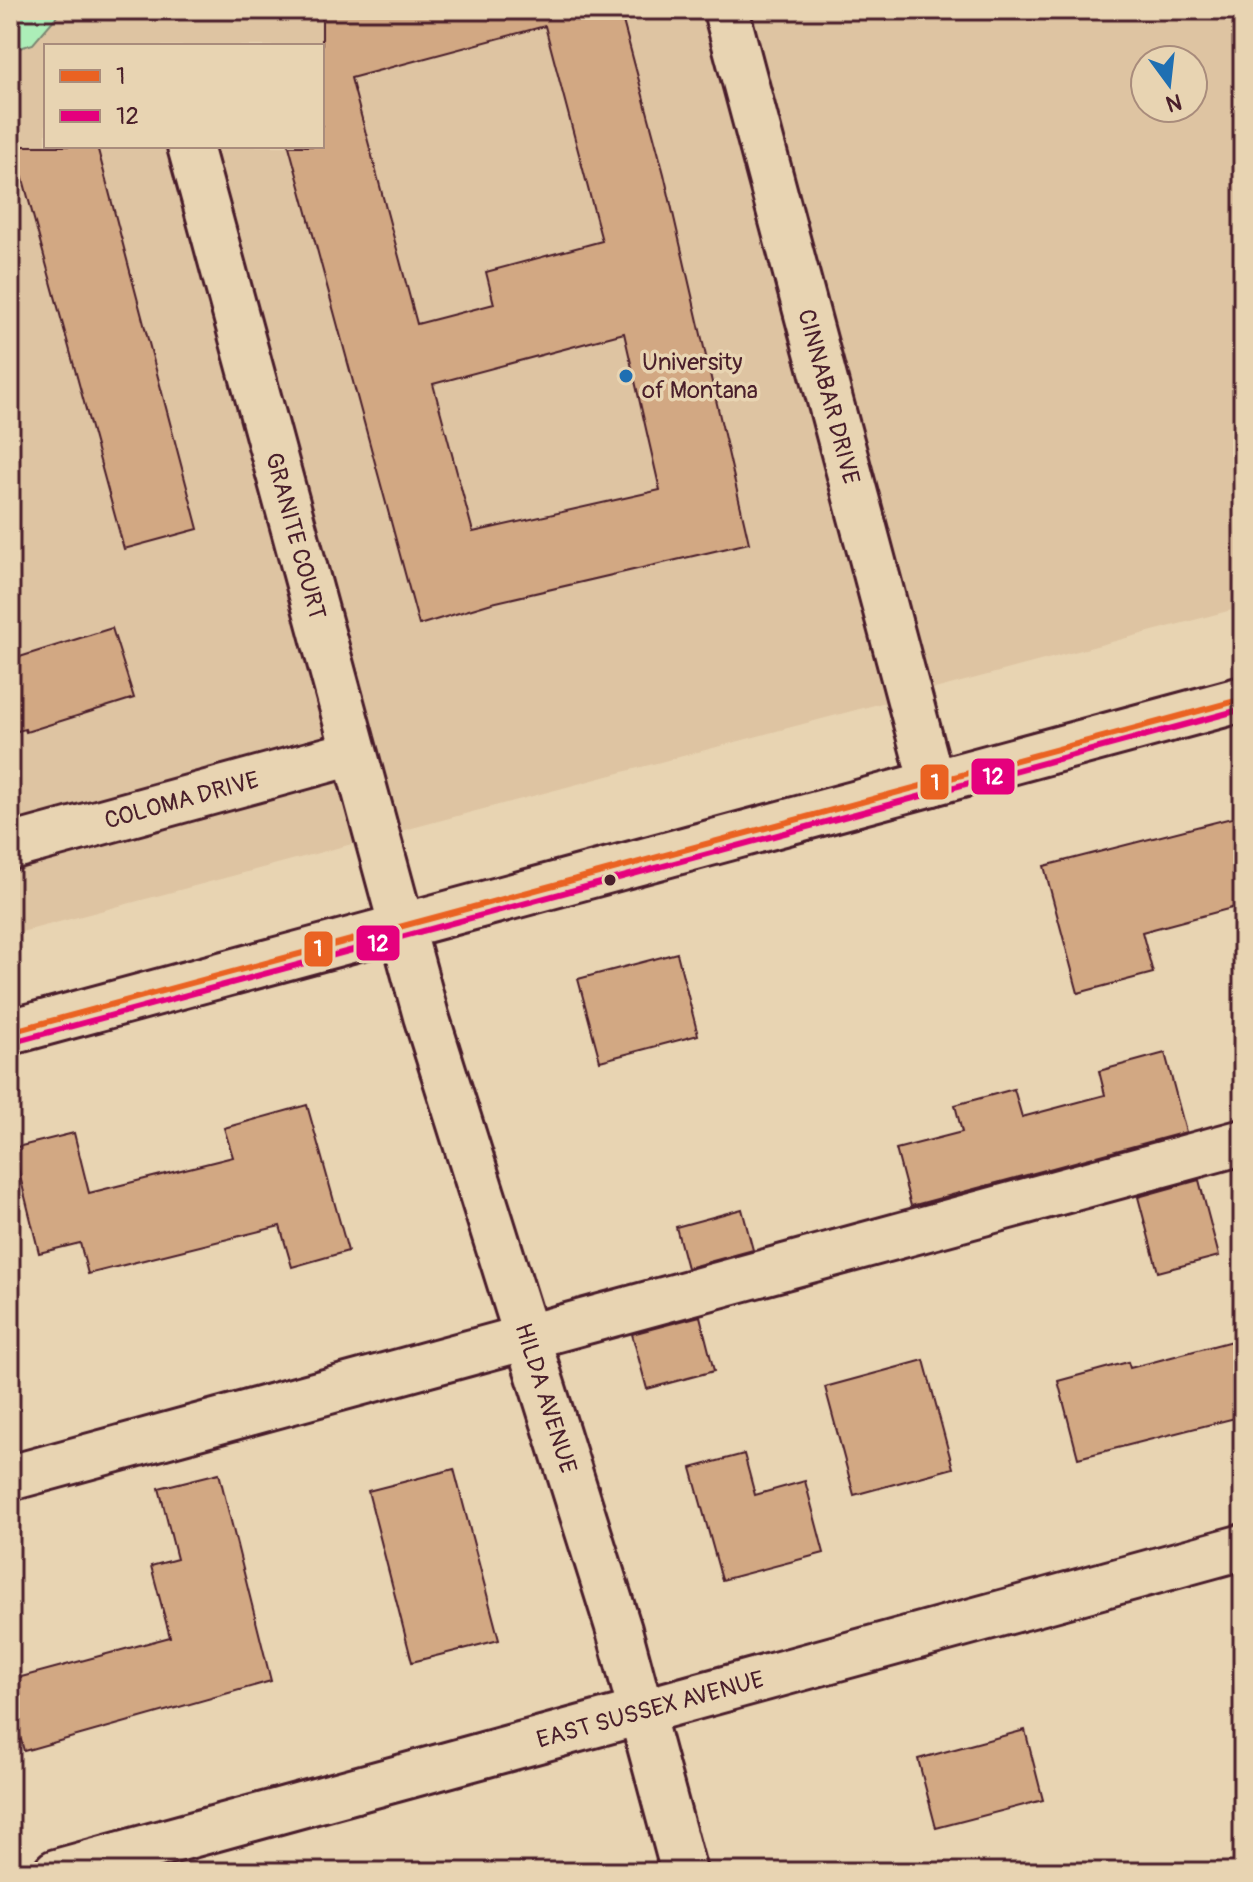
<svg xmlns="http://www.w3.org/2000/svg" width="1253" height="1882" viewBox="0 0 1253 1882" font-family="Pangolin,sans-serif">
  <style>
    .built { fill: #dec4a2; fill-rule: evenodd }
    .green { fill: #aceeb8; stroke: #7b8672; stroke-width: 2 }
    .building { fill: #d2a883; stroke: #4a1f2b; stroke-width: 2; fill-rule: evenodd }
    .lines { fill: none; stroke-linecap: round; stroke-linejoin: round }
    .minor-casing { stroke: #4a1f2b; stroke-width: 50 }
    .minor { stroke: #e8d4b2; stroke-width: 44 }
    .bus-1-casing { stroke: #e8d4b2; stroke-width: 12 }
    .bus-2-casing { stroke: #e8d4b2; stroke-width: 12 }
    .bus-1 { stroke: #ea6222; stroke-width: 6 }
    .bus-2 { stroke: #e5007d; stroke-width: 6 }
    .poi-dot { fill: #1f6fb2; stroke: #e8d4b2; stroke-width: 3 }
    .bus-dot { fill: #4a1f2b; stroke: #e8d4b2; stroke-width: 3 }
    .labels { text-anchor: middle; dominant-baseline: central; stroke-width: 7; stroke-linejoin: round; paint-order: stroke }
    .poi-label { font-size: 24px; fill: #4a1f2b; stroke: #e8d4b2; text-anchor: start }
    .street-label { font-size: 24px; fill: #4a1f2b; stroke: #e8d4b2 }
    .line-badge { stroke: #e8d4b2; stroke-width: 3 }
    .badge-label { font-size: 22px; text-anchor: middle; font-weight: bold; fill: #fff }
  </style>
  <rect width="100%" height="100%" fill="#e8d4b2"/>
  <filter id="ink" filterUnits="userSpaceOnUse"><feTurbulence type="fractalNoise" baseFrequency=".0125" numOctaves="2"/><feDisplacementMap in="SourceGraphic" scale="16" xChannelSelector="R" yChannelSelector="G"/><feConvolveMatrix kernelMatrix="1 2 1 2 8 2 1 2 1" color-interpolation-filters="sRGB"/></filter>
  <g filter="url(#ink)">
    <!-- built -->
    <path class="built" d="M10 10H1243V607L10 935ZM46 46H322V146H46ZM1145 60H1193V108H1145Z"/>
    <!-- green -->
    <path class="green" d="M10 10H62L33 44 10 51Z"/>
    <!-- building -->
    <path class="building" d="M322 10H620L664 174 749 543 492 603 419 625 289 146H322ZM545 26 602 241 486 272 494 304 417 324 351 78ZM624 333 660 490 473 532 433 384Z
      M14 146H97L198 529 124 549Z
      M112 628 134 698 26 732 25 729 10 733V660Z
      M1243 815V905L1142 932 1153 973 1078 993 1044 866Z
      M677 953 698 1035 600 1061 578 979Z
      M1165 1053 1186 1132 911 1206 896 1149 962 1132 955 1105 1014 1089 1022 1117 1105 1095 1099 1071Z
      M307 1105 348 1251 292 1267 280 1226 88 1274 80 1243 39 1253 13 1148 74 1133 89 1193 233 1157 224 1128Z
      M1199 1180 1219 1256 1158 1272 1138 1197Z
      M742 1209 753 1250 687 1268 676 1227Z
      M700 1316 714 1371 647 1389 632 1334Z
      M1243 1338V1416L1078 1458 1058 1381 1128 1362 1130 1368Z
      M924 1360 953 1468 854 1495 825 1387Z
      M744 1454 755 1495 805 1481 824 1553 722 1580 691 1468Z
      M454 1469 499 1640 412 1662 368 1491Z
      M219 1473 271 1681 24 1751 10 1700V1680L170 1637 151 1566 177 1559 159 1488Z
      M1025 1730 1043 1800 936 1828 918 1759Z"/>
    <g class="lines">
      <!-- minor casing -->
      <g class="minor-casing">
        <g id="minor">
          <path id="s1" d="M726 10 932 783"/>
          <path id="s2" d="M190 146 426 1016 619 1630 684 1872"/>
          <path id="s3" d="M10 847 353 753"/>
          <path d="M10 1032 1243 699"/>
          <path d="M10 1478 1243 1142"/>
          <path id="s4" d="M56 1872 1243 1547"/>
        </g>
      </g>
      <!-- minor -->
      <use href="#minor" class="minor"/>
      <!-- bus-1 casing -->
      <g class="bus-1-casing">
        <path id="bus-1" d="M10 1032 1243 699"/>
      </g>
      <!-- bus-2 casing -->
      <g class="bus-2-casing">
        <path id="bus-2" d="M13 1042 1243 709"/>
      </g>
      <!-- bus-1 -->
      <use href="#bus-1" class="bus-1"/>
      <!-- bus-2 -->
      <use href="#bus-2" class="bus-2"/>
    </g>
  </g>
  <!-- markers -->
  <circle class="poi-dot" cx="626" cy="376" r="8"/>
  <circle class="bus-dot" cx="610" cy="880" r="7"/>
  <g class="labels">
    <!-- poi labels -->
    <g class="poi-label">
      <text x="642" y="362">University<tspan x="642" dy="28">of Montana</tspan></text>
    </g>
    <!-- street labels -->
    <g class="street-label">
      <text stroke="none"><textPath href="#s1" startOffset="400">CINNABAR DRIVE</textPath></text>
      <text stroke="none"><textPath href="#s2" startOffset="404">GRANITE COURT</textPath></text>
      <text stroke="none"><textPath href="#s3" startOffset="178">COLOMA DRIVE</textPath></text>
      <text stroke="none"><textPath href="#s2" startOffset="1302">HILDA AVENUE</textPath></text>
      <text stroke="none"><textPath href="#s4" startOffset="616">EAST SUSSEX AVENUE</textPath></text>
    </g>
  </g>
  <g class="line-badge">
    <rect x="970" y="757" width="46" height="39" rx="8" fill="#e5007d"/>
    <rect x="919" y="763" width="31" height="38" rx="8" fill="#ea6222"/>
    <rect x="355" y="924" width="46" height="38" rx="8" fill="#e5007d"/>
    <rect x="303" y="930" width="31" height="38" rx="8" fill="#ea6222"/>
  </g>
  <g class="badge-label">
    <text x="993" y="784">12</text>
    <text x="935" y="790">1</text>
    <text x="378" y="951">12</text>
    <text x="318" y="956">1</text>
  </g>
  <!-- margin -->
  <rect width="1253" height="1882" fill="none" stroke="#e8d4b2" stroke-width="40"/>
  <rect x="20" y="20" width="1213" height="1842" fill="none" stroke="#4a1f2b" stroke-width="3" filter="url(#ink)"/>
  <!-- legend -->
  <rect x="44" y="44" width="280" height="104" fill="#e8d4b2" stroke="#a98c7c" stroke-width="2"/>
  <rect x="60" y="70" width="40" height="12" fill="#ea6222" stroke="#a98c7c" stroke-width="2"/>
  <text x="116" y="84" font-size="24" fill="#4a1f2b">1</text>
  <rect x="60" y="110" width="40" height="12" fill="#e5007d" stroke="#a98c7c" stroke-width="2"/>
  <text x="116" y="124" font-size="24" fill="#4a1f2b">12</text>
  <!-- north arrow -->
  <g transform="translate(1169 84) rotate(165)"><circle r="38" fill="#e8d4b2" stroke="#a98c7c" stroke-width="2"/>
  <path d="M0-6L14 30L0 20L-14 30Z" fill="#1f6fb2"/>
  <text y="-12" font-size="22" font-weight="bold" text-anchor="middle" fill="#4a1f2b">N</text>
  </g>
</svg>
